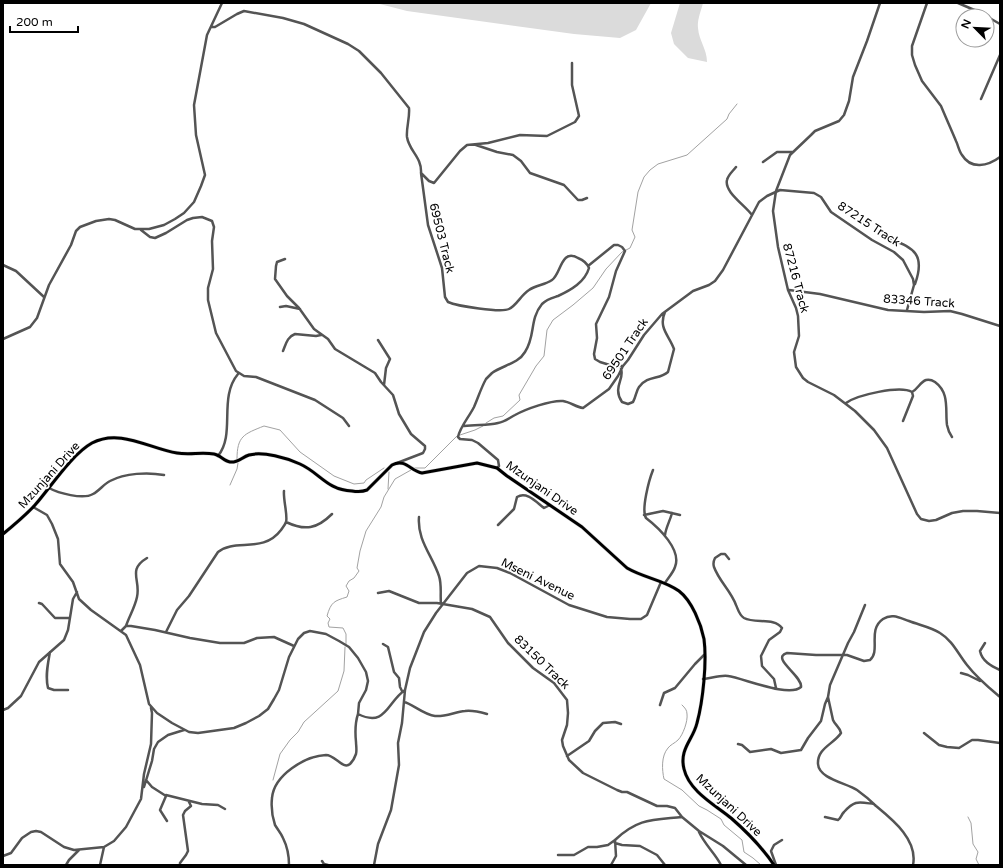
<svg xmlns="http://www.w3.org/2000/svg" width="1003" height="868" viewBox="0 0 1003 868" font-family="'Varela Round',sans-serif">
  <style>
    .green { fill: #dbdbdb }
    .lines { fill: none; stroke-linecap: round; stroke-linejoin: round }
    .stream { stroke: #a2a2a2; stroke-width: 1 }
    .major-casing { stroke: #dbdbdb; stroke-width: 4 }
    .minor { stroke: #545454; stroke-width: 2.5 }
    .major { stroke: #000; stroke-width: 3 }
    .labels { text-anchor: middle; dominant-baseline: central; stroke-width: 3.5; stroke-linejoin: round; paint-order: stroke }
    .street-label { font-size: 12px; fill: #000; stroke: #fff }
  </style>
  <rect width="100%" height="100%" fill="#fff"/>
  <!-- green -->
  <path class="green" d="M376 3H651L636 30 620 38 574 34 407 11Z
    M680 3H703C701 11 697 20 698 28 699 41 707 49 707 62L688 58 674 44 671 33Z"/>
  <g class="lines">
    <!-- stream -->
    <path class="stream" d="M486 423 494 418 503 416 520 400 519 395 536 366 544 356 547 330 553 320 573 305 593 288 606 269 622 252 630 248 635 237 632 230 638 192 644 177 650 170 658 164 687 155 727 119 729 114 737 104
      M460 435 475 430 483 426
      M237 459C237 436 244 434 264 426L280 430 300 452 334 476 354 484 364 483 366 480 384 468
      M415 468H425L457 436
      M230 485 237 469 238 463
      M388 489 389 472
      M346 644V634L343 628 329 627 328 623 330 619 327 616C331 602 334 601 347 597L349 591 346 586 349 581 354 578 359 571 357 568 360 551 366 531 381 507 384 497 395 479 411 470
      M682 705C685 708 687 710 687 714 688 721 683 735 678 740 675 743 670 745 668 748 661 756 662 770 664 779L682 790 699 806 707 810 721 819 724 825 742 840 744 852 753 858 761 865
      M273 780 280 754 290 740 298 732 304 722 338 691 344 671 345 647
      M968 817 971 823 973 844 978 852 976 859 979 865"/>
    <!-- major casing -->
    <g class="major-casing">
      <path id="major" d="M3 534C14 525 25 516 35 505 50 488 72 454 92 443 120 428 150 449 177 453 189 455 202 452 214 454 220 455 224 461 230 462 238 463 242 457 249 455 263 451 287 458 300 464 320 473 327 490 352 491 358 492 362 492 367 490L392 465C405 458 411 471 422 473L477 463 497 468 507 476 582 527 627 568C644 578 664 580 679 591 692 601 701 624 704 639 707 662 703 701 697 723 693 740 679 749 684 769 689 791 715 805 731 818 747 832 762 847 774 865"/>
    </g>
    <!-- minor -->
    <path class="minor" d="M880 3 867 41 853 77 849 101 844 115 839 121 815 131 811 135 790 155 776 191 773 211 778 247 788 290 796 308 798 316 799 336 794 352 796 367 803 378 808 382 834 395 855 411 874 430 887 448 917 514 921 519 929 521 936 520 952 513 963 511H977L1000 513
      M927 3 912 46V55L915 65 922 81 941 106C946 118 951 129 956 141 958 145 959 151 962 155 971 170 988 166 1000 157
      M958 3 979 12 1000 24
      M211 27H215L237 14 244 11 283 18 304 24 348 44 359 51 381 73 409 108C410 118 406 128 407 137 409 151 422 157 421 173L428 225 442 268 445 297 448 302C457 306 501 313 509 309 517 305 521 295 529 290 536 285 545 285 552 280 561 274 561 248 578 258 583 260 587 263 589 268 585 282 571 290 558 296 552 298 547 299 542 304 529 320 536 335 525 352 518 364 503 365 492 373 490 375 488 377 486 379 481 388 478 398 474 407 469 417 460 427 458 437L460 439 472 440 478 443 498 460 499 466 497 468
      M981 99 1000 55
      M476 145 497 152 513 155 521 161 530 173 564 185 578 200H582L587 198
      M763 162 777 152H793
      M736 167C733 171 728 175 727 180 724 192 745 205 752 215
      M421 173 429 181 434 183 460 151 467 145 488 143 520 135 547 136 575 122 579 116 572 85V63
      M141 230 150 237 155 238 166 233 187 220 193 218 202 217 212 221 214 227 212 241 213 269 208 288V300L216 333 236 371 244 376 256 377 315 400 343 418 349 426
      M880 234C907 247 928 248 915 284
      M285 259 277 262 276 266 275 279 287 296 299 308 314 329 328 339 335 349 375 373 381 382 393 395 399 414 411 434 425 446V449L423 453 397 463
      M3 265 16 271 44 297
      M588 266 614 245H618L622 247 625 251 616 271 609 297 596 324 597 338 594 354 595 359 600 362 613 366H623
      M789 290 820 294 888 310 924 312 950 311 962 314 1000 326
      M280 307 286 306 300 309
      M3 339 30 327 37 318 49 285 71 245 76 231 80 227 96 221 109 219 115 220 135 229H149L164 225 175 219 184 213 194 202 201 186 205 175 196 135 194 105 207 35 222 3
      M378 340 390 359 386 368 384 385
      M283 351C286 344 287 337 295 334L316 336 321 335
      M621 369C625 379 612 387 622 402L628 404 633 402C636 397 636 391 639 387 648 375 659 380 668 372L674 349C669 335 658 328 665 312
      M912 392C918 389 920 382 926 380 930 379 932 380 935 382 950 393 945 410 947 425 948 430 949 433 952 437
      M846 403C857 395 900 385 912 392L913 396 903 421
      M464 426C476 424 487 426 498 423 505 422 509 418 515 415 526 409 551 400 563 401 570 402 576 407 583 408L609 389 618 376 623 366 628 360 644 335 662 314 693 291 709 285 715 281 723 270 759 202 767 196 780 190 814 193 821 197 831 212 872 240 894 252 903 260 913 279 914 285 907 310
      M218 456C236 434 218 398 238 374
      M653 470C649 480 641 510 646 518 659 528 682 550 675 567 673 573 668 578 665 583
      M49 488C58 493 83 500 93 494 99 491 104 484 110 481 125 473 148 472 164 475
      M33 507 47 515 52 524 58 539 60 564 73 582 79 599 91 610 126 635 140 665 149 704 157 713 172 723 189 732 198 733 234 728 246 723 259 716 268 709 274 699 279 690 289 657 298 639 304 633 310 631 326 634 339 641 349 647 358 658 366 672 368 681 366 690 359 703 358 714C386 728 387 702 405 690
      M644 515 663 511 680 515
      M419 517C417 540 432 555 439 576 442 585 440 595 441 604
      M286 522C305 531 317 529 332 514
      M498 525 514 509 517 497C527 491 536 502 544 508L550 505
      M665 535C666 527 670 521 672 513
      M729 559 725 554H721L715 558C713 562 713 564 714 567 719 581 731 591 736 605 738 609 739 615 744 618 755 624 774 617 782 628L780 632 769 640 761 656 762 666 774 679 776 688
      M378 593 389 591 419 603H437L472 609 490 617 508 643 533 668 554 683 567 700 568 713 567 725 562 740 563 746 569 760 583 773 617 790 622 792H627L657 806H667L675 808 682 817 699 831 723 846 746 865
      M39 603 42 604 55 618H69
      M865 605 854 632 848 643 830 685 828 697 833 720C835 725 840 727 841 733 834 744 817 748 818 764 819 779 847 783 857 790 864 795 870 800 876 806 893 820 918 840 913 865
      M126 626C129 617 135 607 137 597 141 580 127 570 147 558
      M121 631 126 626H131L155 630 190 638 220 643H244L257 638 274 637 294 646
      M166 632 177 610 189 596 218 552C235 538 263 554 281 530 283 527 285 525 286 522 288 516 283 499 284 491
      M985 643 980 651C982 661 991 666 1000 670
      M383 644 388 647 394 672 399 678 400 687 402 691
      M50 652C48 663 45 676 48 688L54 690H68
      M961 673 968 675 980 681
      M703 679C712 678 720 675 728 676 743 678 789 698 801 687 803 676 770 658 787 653L816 655H847L864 661 870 660C881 651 867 630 883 619 892 613 900 618 909 621 919 625 931 627 940 633 953 641 958 654 967 665 977 678 988 687 1000 697
      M404 702C411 703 424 715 435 716 445 717 455 712 465 711 473 710 480 712 487 714
      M660 705 664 693 675 688 695 664 704 655
      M3 710 8 708 21 696 39 662 64 640 68 630 73 599 77 592
      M924 733 939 745 947 747 959 748 972 740H978L1000 743
      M738 744 742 745 750 752 771 749 781 753 801 750 808 738 821 721 825 704 828 697
      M567 756 589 741 595 731 603 723 615 722 621 724
      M146 780 152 787 166 796 160 810 167 821
      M144 787 152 761 154 749 158 742 168 735 184 730
      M166 795 202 804 218 805 225 809
      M825 817 838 820C841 818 841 815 844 812 855 800 858 802 874 804
      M699 832C705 845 715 853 721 865
      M615 840C638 818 653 820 682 817
      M615 843 622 845 640 846 657 855 665 865
      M558 855H574L588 847H597L608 845 615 840 616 856 611 865
      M3 856 11 853 22 838 31 832 36 831 41 832 64 847 74 850 104 847 114 841 126 827 141 799 144 774 151 744 152 713 151 708
      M322 861 324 864 328 865
      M66 865 69 860 79 850
      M100 865 104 847
      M180 865V863L186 855 188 851 183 815 185 811 191 806 189 802
      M289 865C289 856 287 846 283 838 281 833 278 830 275 825 272 816 271 807 272 798 274 775 305 756 326 755 335 755 343 770 350 764 352 762 355 757 356 754 357 750 356 745 356 742 355 732 355 723 358 714
      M374 865 378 844 391 810 399 765 398 743 402 723 405 690 410 668 424 632 436 613 467 573 479 566 497 568 510 573 569 605 607 617 630 619H641L647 615 661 582
      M776 865 771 851 774 845 782 840"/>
    <!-- major -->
    <use href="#major" class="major"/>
  </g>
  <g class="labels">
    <!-- street labels -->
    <g class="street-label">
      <text transform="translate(869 224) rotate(33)">87215 Track</text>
      <text transform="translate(442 238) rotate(76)">69503 Track</text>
      <text transform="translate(796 278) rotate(75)">87216 Track</text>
      <text transform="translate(919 301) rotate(4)">83346 Track</text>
      <text transform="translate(625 349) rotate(-56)">69501 Track</text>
      <text transform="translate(49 475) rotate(-48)">Mzunjani Drive</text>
      <text transform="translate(542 488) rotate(35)">Mzunjani Drive</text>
      <text transform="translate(538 579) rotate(26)">Mseni Avenue</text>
      <text transform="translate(542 662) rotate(44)">83150 Track</text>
      <text transform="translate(729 805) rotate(43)">Mzunjani Drive</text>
    </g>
  </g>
  <!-- border -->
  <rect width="1003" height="868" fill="none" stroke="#000000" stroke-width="8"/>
  <!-- north arrow -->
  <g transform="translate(975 28) rotate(294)"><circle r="19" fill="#ffffff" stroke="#999999"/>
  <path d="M0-3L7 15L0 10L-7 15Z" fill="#000000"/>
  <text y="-6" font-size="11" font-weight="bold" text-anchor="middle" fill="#000000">N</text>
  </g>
  <!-- scale -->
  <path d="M10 26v6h68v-6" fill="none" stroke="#000000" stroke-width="2"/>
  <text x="16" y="26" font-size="12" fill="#000000" stroke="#ffffff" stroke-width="3" paint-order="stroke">200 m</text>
</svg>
